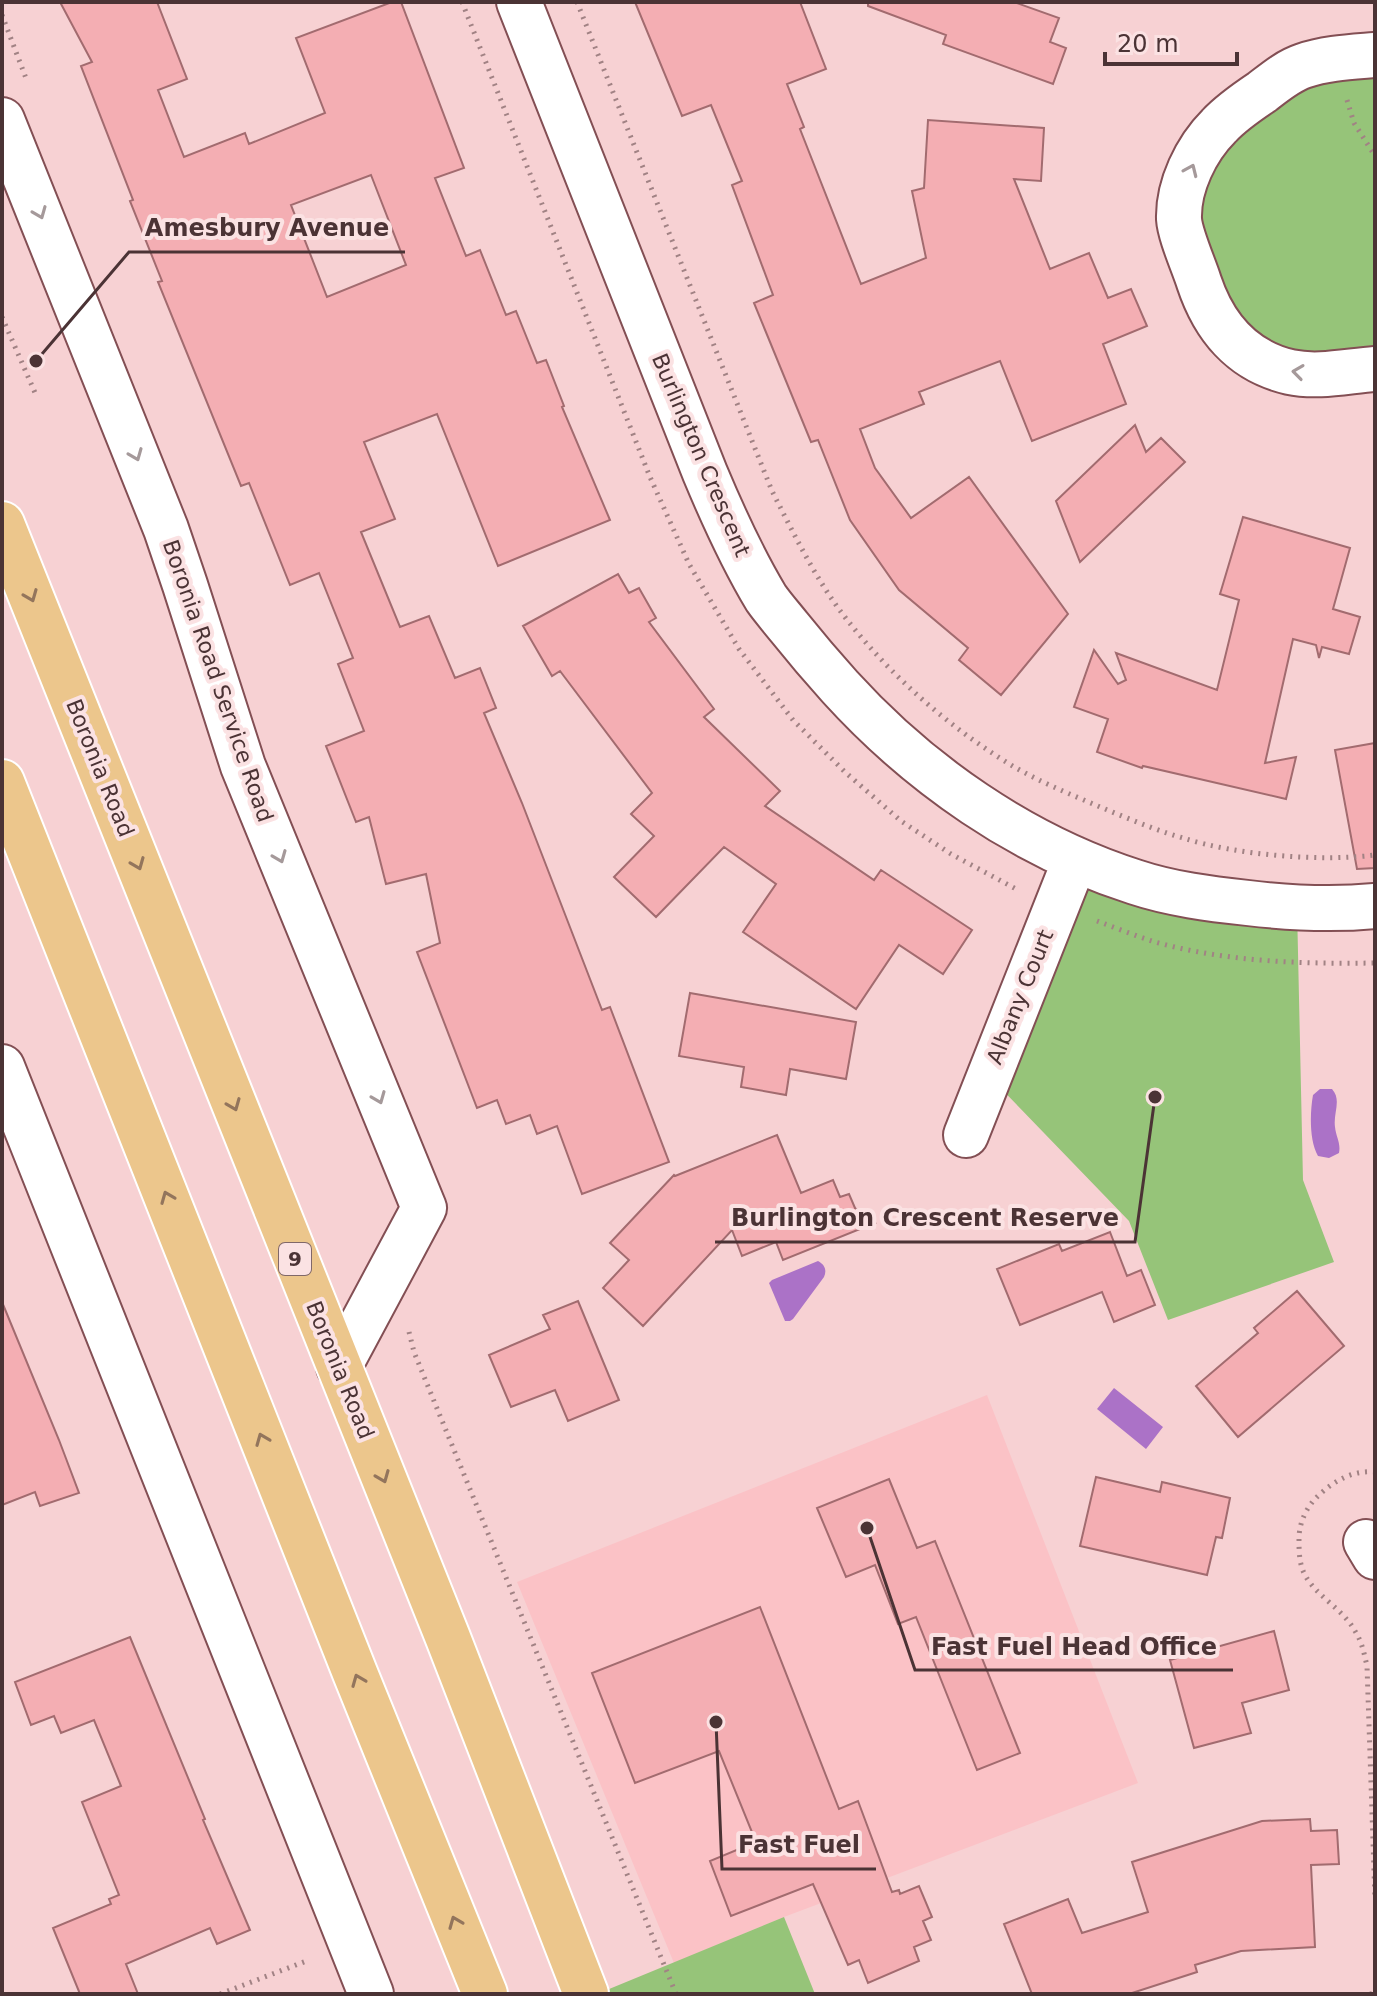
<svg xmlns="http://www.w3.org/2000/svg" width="1377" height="1996" viewBox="0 0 1377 1996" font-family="'DejaVu Sans',sans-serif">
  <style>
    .built { fill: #fbc2c6 }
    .green { fill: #96c479 }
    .water { fill: #ab72c7 }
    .building { fill: #f4aeb3; stroke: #a26b6f; stroke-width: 2; fill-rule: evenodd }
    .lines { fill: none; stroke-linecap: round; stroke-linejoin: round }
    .minor-casing { stroke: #834f54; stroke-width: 48 }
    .primary-casing { stroke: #fff; stroke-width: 48 }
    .path { stroke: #a18284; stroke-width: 5; stroke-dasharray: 2 6; stroke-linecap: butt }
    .minor { stroke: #fff; stroke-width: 44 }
    .primary { stroke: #ecc68c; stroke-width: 44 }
    .oneway { stroke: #a5999a }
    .oneway2 { stroke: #93755c }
    .labels { text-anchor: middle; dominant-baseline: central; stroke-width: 8; stroke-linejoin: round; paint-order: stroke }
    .shield { fill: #fbe2e3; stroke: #806869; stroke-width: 2 }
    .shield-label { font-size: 20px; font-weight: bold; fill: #4b3335 }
    .street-label { font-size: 22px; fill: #4b3335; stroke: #fbe2e3 }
    .leader { fill: none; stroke: #4b3335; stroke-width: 3 }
    .callout-dot { fill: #4b3335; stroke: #fbe2e3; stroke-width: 3 }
    .callout-label { font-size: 24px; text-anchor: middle; font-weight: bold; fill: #4b3335; stroke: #fbe2e3; stroke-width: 8; stroke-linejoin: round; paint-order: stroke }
  </style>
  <rect width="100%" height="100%" fill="#f7d1d3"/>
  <!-- built -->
  <path class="built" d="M987 1395 1138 1783 784 1917 674 1963 517 1582Z"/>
  <!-- green -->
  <path class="green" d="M1375 55V369L1238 346 1180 195 1218 126Z
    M1075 860 1297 907 1303 1180 1334 1262 1168 1320 1129 1221 989 1076Z
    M784 1917 815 1994H597Z"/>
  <!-- water -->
  <path class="water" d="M1320 1089H1332C1342 1100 1333 1113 1335 1127 1336 1137 1341 1143 1339 1153L1329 1158 1318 1156C1309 1140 1310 1112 1313 1095Z
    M818 1261C825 1265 827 1270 824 1277L793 1319 790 1321H785L769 1283 772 1280Z
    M1114 1388 1163 1427 1146 1449 1097 1409Z"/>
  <!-- building -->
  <path class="building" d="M60 2H157L187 79 158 90 184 157 245 133 249 144 325 113 296 38 392 2H401L464 168 435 178 466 256 480 250 506 315 516 311 537 363 546 360 564 406 562 407 610 520 498 566 437 414 364 442 395 519 361 532 400 627 429 616 455 678 480 668 496 708 484 713 522 803 602 1010 610 1007 669 1162 582 1194 557 1126 537 1134 530 1115 506 1124 497 1100 477 1108 417 952 440 943 426 874 386 884 369 817 356 822 326 746 364 731 338 664 353 658 319 573 290 585 249 483 241 486 158 282 162 281 130 201 133 200 81 66 92 62ZM371 175 406 265 327 297 291 205Z
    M635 2H800L826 69 787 84 804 127 800 129 861 284 926 258 912 191 924 188 928 120 1044 128 1041 181 1014 179 1050 269 1089 253 1108 298 1131 289 1147 326 1103 344 1126 404 1032 441 1000 361 919 392 924 404 860 429 875 468 911 518 969 477 1068 614 1001 695 959 660 968 648 899 590 850 520 818 440 811 442 754 303 773 295 732 185 742 181 711 105 682 116Z
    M868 2H1014L1059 18 1050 42 1066 48 1053 84 943 44 946 35 868 6Z
    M1135 425 1146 452 1161 438 1185 462 1080 562 1056 501Z
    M1243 517 1350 548 1333 609 1360 617 1349 654 1322 647 1319 658 1316 645 1293 639 1265 763 1296 757 1286 799 1143 766 1142 768 1097 752 1108 719 1074 707 1094 650 1118 684 1126 680 1116 653 1217 690 1239 600 1220 594Z
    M618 574 629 593 639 588 656 618 649 622 714 709 704 717 780 791 765 806 874 880 881 870 972 930 943 974 899 945 856 1009 743 932 776 884 724 847 656 917 614 877 654 836 631 814 652 793 560 671 552 676 523 626Z
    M1375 743V868L1357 869 1335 750Z
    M690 993 856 1022 846 1079 790 1069 786 1095 741 1087 744 1067 679 1056Z
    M777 1135 801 1193 833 1180 840 1197 849 1194 855 1208 875 1223 783 1260 776 1242 742 1256 732 1230 643 1326 603 1288 629 1260 610 1243 674 1175 675 1176Z
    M1110 1232 1127 1276 1141 1270 1155 1305 1114 1322 1102 1292 1020 1325 997 1269 1059 1244 1062 1251Z
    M1297 1291 1344 1346 1238 1437 1196 1386 1258 1333 1254 1328Z
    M578 1301 619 1400 568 1421 555 1390 511 1407 489 1355 550 1329 543 1315Z
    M2 1302 59 1440 79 1493 40 1506 35 1492 2 1505Z
    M1096 1477 1160 1492 1162 1482 1230 1498 1222 1538 1216 1537 1207 1575 1080 1546Z
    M889 1479 917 1548 935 1541 1020 1753 977 1770 916 1617 898 1624 875 1565 846 1577 817 1508Z
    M760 1607 839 1809 858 1801 892 1892 899 1890 900 1894 919 1886 932 1917 923 1921 931 1940 914 1947 919 1961 868 1983 859 1960 848 1965 813 1884 731 1916 710 1861 756 1842 719 1751 635 1783 592 1673Z
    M1274 1631 1289 1690 1242 1703 1251 1733 1194 1748 1170 1660Z
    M130 1637 205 1819 203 1820 250 1930 217 1944 210 1928 126 1964 138 1994H80L53 1928 111 1904 109 1899 119 1895 82 1802 121 1786 94 1720 61 1733 54 1716 31 1725 15 1682Z
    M1310 1819 1311 1831 1337 1830 1339 1864 1311 1865 1315 1947 1241 1951 1195 1965 1197 1972 1129 1994H1032L1004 1924 1068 1899 1082 1933 1148 1912 1132 1862 1262 1821Z"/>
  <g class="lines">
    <!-- minor casing -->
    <g class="minor-casing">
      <path id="minor" d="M519 2 705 473C723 516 742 558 766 598 773 608 781 617 789 627 805 647 822 667 840 687 919 774 1022 846 1135 882 1171 894 1210 899 1248 903 1290 908 1333 910 1375 906
        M1375 55C1351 57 1326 58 1303 66 1288 71 1275 82 1262 92 1247 102 1231 113 1219 126 1196 149 1178 186 1179 219 1180 235 1194 266 1199 282 1214 327 1242 361 1290 372 1318 378 1347 371 1375 369
        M2 120 166 529 185 585 243 766 424 1208 339 1367
        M2 1067 371 1994
        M966 1135 1075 860
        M1366 1542 1375 1557"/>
    </g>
    <!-- primary casing -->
    <g class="primary-casing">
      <path id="primary" d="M2 524 448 1638 586 1994
        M2 782 355 1673 485 1994"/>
    </g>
    <!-- path -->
    <path class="path" d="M462 2 650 477 689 564 739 649 793 720 845 772 901 821 951 854 1018 890
      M577 2 772 491C795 536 817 582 848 621 893 678 949 727 1011 765 1036 780 1065 792 1093 804 1122 816 1152 829 1183 838 1236 855 1320 862 1375 855
      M2 15 27 81
      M1347 100 1354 123 1375 156
      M2 317 36 395
      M1097 921C1116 928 1136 936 1155 942 1227 962 1301 964 1375 963
      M409 1332 414 1352 676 1994
      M1375 1472C1354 1470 1335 1480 1319 1495 1307 1506 1299 1522 1299 1539 1299 1551 1299 1564 1305 1575 1316 1596 1343 1609 1355 1631 1362 1642 1364 1653 1367 1666L1375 1900
      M220 1994 309 1960
      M1370 1994 1375 1993"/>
    <!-- minor -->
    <use href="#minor" class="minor"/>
    <!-- primary -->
    <use href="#primary" class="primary"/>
  </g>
  <!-- one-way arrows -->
  <defs><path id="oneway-chevron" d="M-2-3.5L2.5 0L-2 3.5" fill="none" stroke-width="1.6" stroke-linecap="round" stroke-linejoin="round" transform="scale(2)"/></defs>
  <g class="oneway">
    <use href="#oneway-chevron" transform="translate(1191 170) rotate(-66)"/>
    <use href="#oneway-chevron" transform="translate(40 213) rotate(68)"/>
    <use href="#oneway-chevron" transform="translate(1298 372) rotate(-172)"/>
    <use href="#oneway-chevron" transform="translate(136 455) rotate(68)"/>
    <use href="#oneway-chevron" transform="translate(280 857) rotate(68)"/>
    <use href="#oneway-chevron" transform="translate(379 1098) rotate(68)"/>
  </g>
  <g class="oneway2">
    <use href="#oneway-chevron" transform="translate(31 596) rotate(68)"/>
    <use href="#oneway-chevron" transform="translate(138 864) rotate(68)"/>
    <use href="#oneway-chevron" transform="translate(234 1105) rotate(68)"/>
    <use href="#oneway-chevron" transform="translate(167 1197) rotate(-112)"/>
    <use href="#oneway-chevron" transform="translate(262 1439) rotate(-112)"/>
    <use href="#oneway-chevron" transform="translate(383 1477) rotate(68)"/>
    <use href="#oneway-chevron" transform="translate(358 1680) rotate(-112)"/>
    <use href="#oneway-chevron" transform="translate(455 1922) rotate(-112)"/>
  </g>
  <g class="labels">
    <!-- shield labels -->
    <rect class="shield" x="279" y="1243" width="32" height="32" rx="6"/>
    <g class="shield-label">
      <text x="295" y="1259">9</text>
    </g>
    <!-- street labels -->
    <g class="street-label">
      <text transform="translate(701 455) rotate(67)">Burlington Crescent</text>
      <text transform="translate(218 681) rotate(71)">Boronia Road Service Road</text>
      <text transform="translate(100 768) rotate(68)">Boronia Road</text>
      <text transform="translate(1020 997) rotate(-68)">Albany Court</text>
      <text transform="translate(340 1370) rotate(68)">Boronia Road</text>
    </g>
  </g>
  <!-- callouts -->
  <path class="leader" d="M36 361L129 252H405M1155 1097L1135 1242H715M867 1528L915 1670H1233M716 1722L722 1869H876"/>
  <g class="callout-dot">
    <circle cx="36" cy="361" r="8"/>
    <circle cx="1155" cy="1097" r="8"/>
    <circle cx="867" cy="1528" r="8"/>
    <circle cx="716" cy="1722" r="8"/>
  </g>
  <g class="callout-label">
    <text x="267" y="236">Amesbury Avenue</text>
    <text x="925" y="1226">Burlington Crescent Reserve</text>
    <text x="1074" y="1655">Fast Fuel Head Office</text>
    <text x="799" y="1853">Fast Fuel</text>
  </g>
  <!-- border -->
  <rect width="1377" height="1996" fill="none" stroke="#4b3335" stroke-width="8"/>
  <!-- scale -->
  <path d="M1105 52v12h132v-12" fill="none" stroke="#4b3335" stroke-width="4"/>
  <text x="1117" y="52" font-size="24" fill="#4b3335" stroke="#fbe2e3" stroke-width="6" paint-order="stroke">20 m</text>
</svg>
